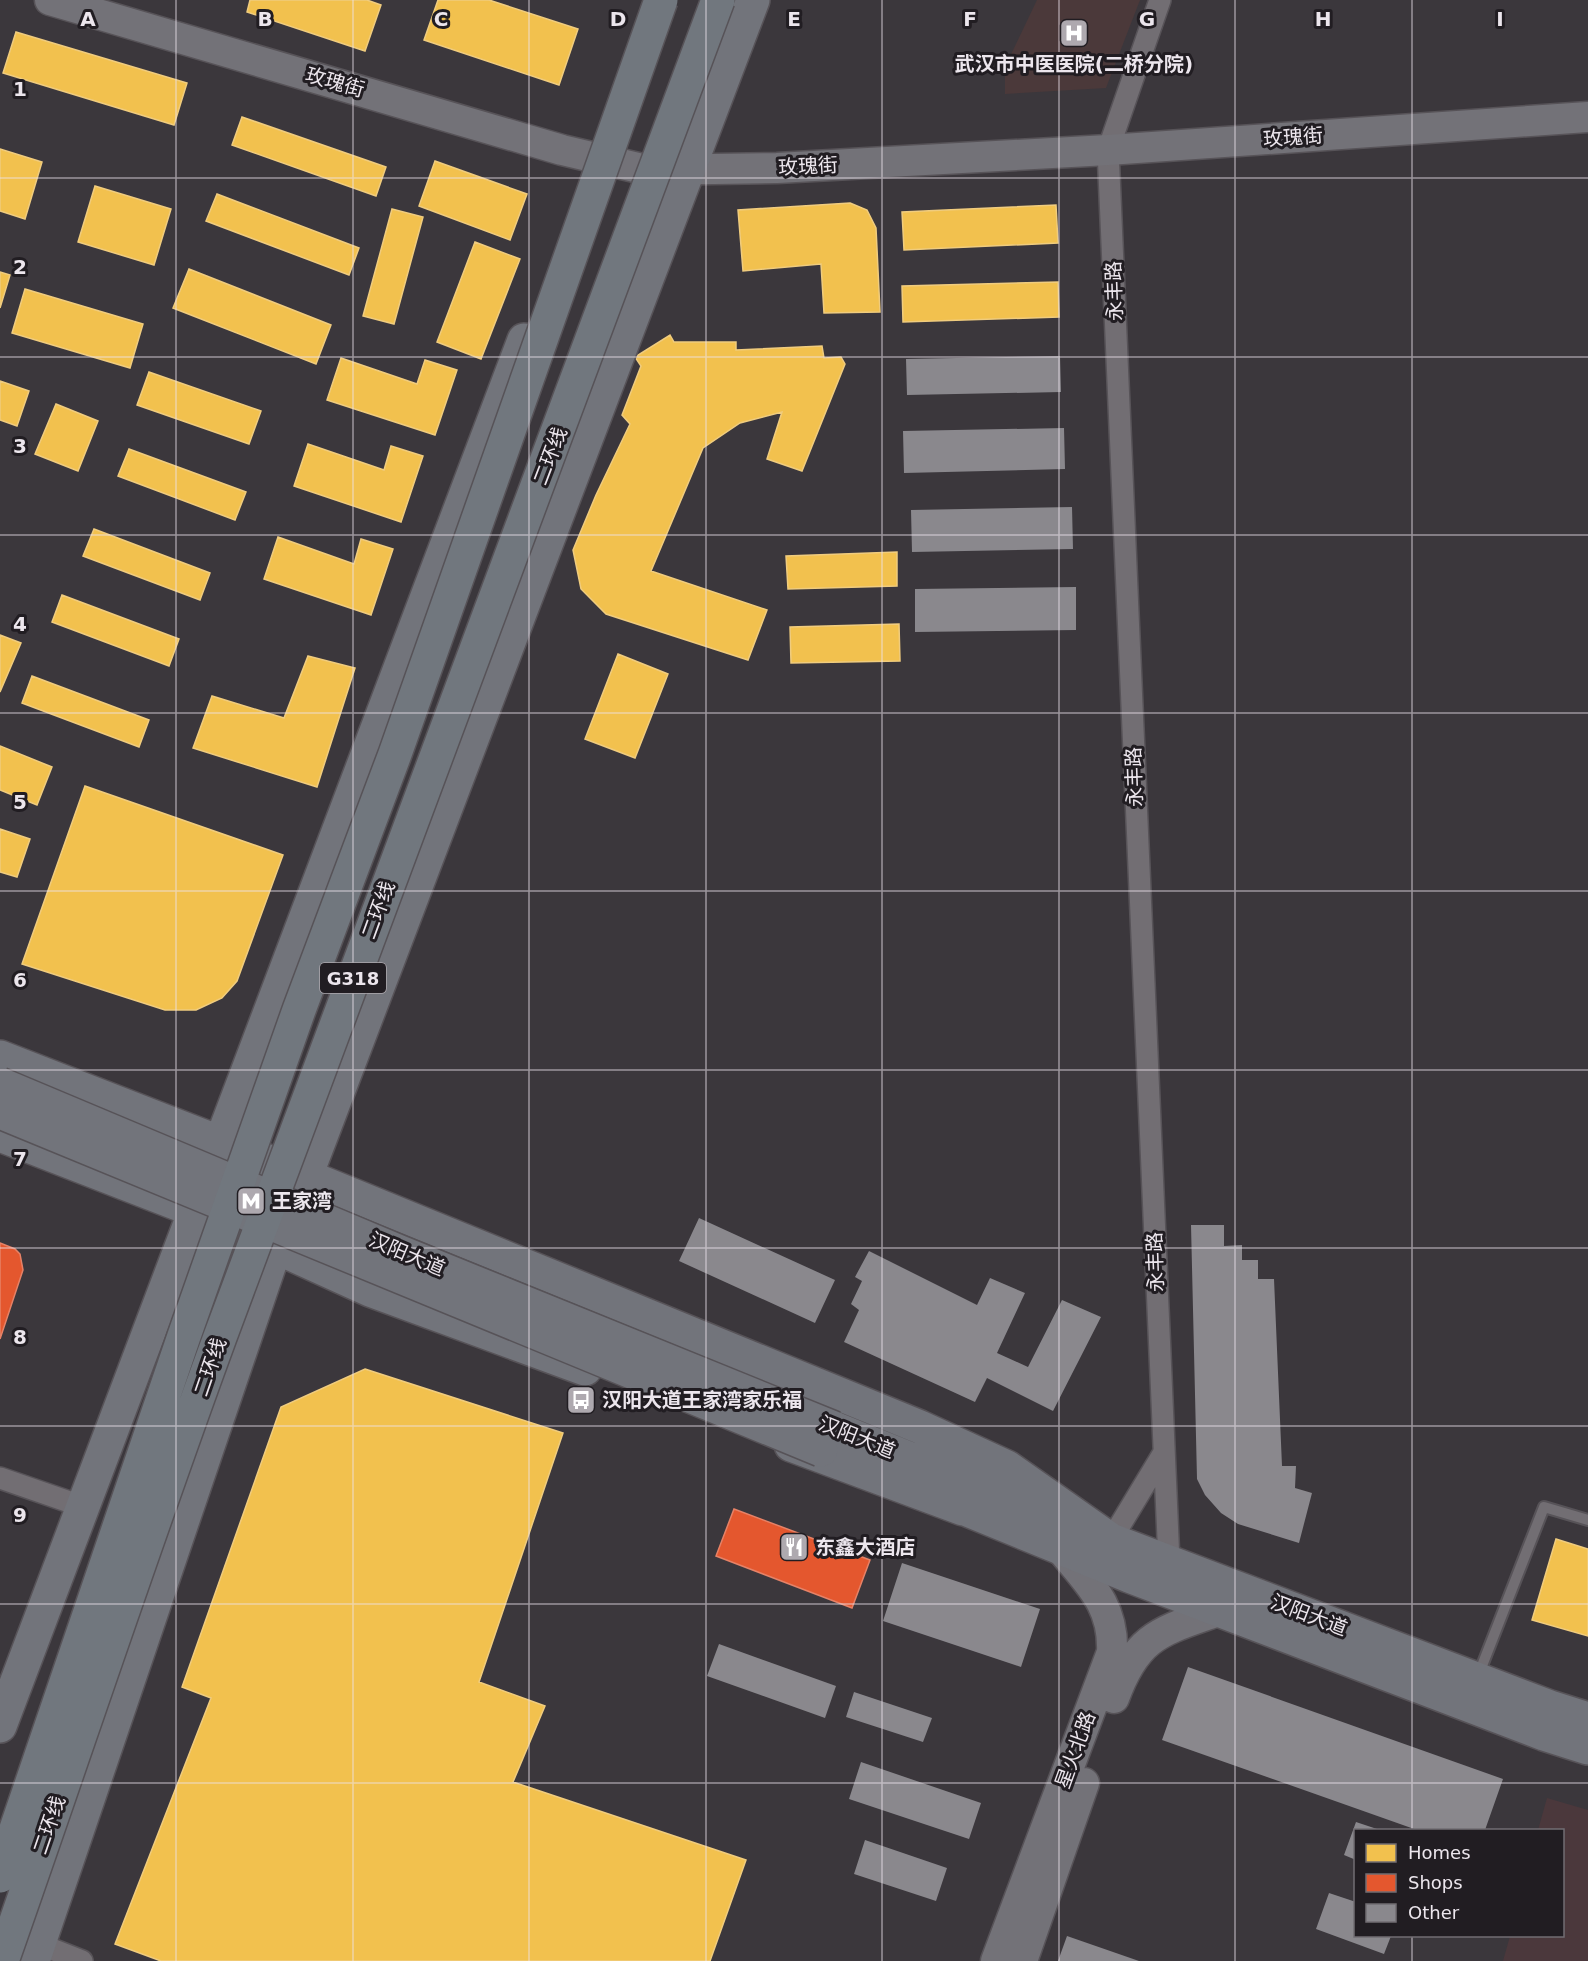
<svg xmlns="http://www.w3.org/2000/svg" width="1588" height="1961" viewBox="0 0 1588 1961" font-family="'DejaVu Sans','Noto Sans SC',sans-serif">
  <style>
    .commercial { fill: #4b383c }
    .medical { fill: #4b393a }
    .homes { fill: #f2c14e; stroke: #f0cc7e; stroke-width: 1.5 }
    .shops { fill: #e4572e; stroke: #e68267; stroke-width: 1.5 }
    .building { fill: #8a888d }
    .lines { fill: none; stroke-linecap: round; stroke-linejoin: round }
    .lane-casing { stroke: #575358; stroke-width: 14 }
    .street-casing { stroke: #575358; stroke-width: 24 }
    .secondary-casing { stroke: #575358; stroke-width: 33 }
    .primary-casing { stroke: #575358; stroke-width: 36 }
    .lane { stroke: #726e73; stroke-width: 10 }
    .street { stroke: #726e73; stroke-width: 21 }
    .secondary { stroke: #737278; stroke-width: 30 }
    .primary { stroke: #72747b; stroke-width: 33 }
    .primary-bridge-casing { stroke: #575358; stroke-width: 36; stroke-linecap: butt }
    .highway-bridge-casing { stroke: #575358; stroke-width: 36; stroke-linecap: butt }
    .primary-bridge { stroke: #72747b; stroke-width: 33 }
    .highway-bridge { stroke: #71777e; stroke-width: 33 }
    .grid { fill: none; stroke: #ece6ed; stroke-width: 1.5; stroke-opacity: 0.55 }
    .labels { text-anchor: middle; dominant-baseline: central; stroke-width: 6; stroke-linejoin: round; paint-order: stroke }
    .shield { fill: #211d22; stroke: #afaab0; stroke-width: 1.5 }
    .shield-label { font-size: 18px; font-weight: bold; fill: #ece6ed }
    .poi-label { font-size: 20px; font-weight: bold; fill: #ece6ed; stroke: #211d22; text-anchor: start }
    .street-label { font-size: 20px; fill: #ece6ed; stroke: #211d22 }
    .grid-label { font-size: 20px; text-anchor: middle; font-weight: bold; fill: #ece6ed; stroke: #211d22; stroke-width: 6; stroke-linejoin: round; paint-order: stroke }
  </style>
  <rect width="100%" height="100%" fill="#3b373c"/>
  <!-- commercial -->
  <path class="commercial" d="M1547 1798 1588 1810V1961H1503L1510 1936H1562V1830H1538Z"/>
  <!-- medical -->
  <path class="medical" d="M1037 0H1140L1106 88 1005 94V67Z"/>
  <!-- homes -->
  <path class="homes" d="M250 0H367L381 5 365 51 247 12Z
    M438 0H489L578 29 559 85 424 40Z
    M16 32 187 83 174 125 3 73Z
    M242 117 386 167 376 196 232 145Z
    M0 149 42 162 25 219 0 211Z
    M435 161 527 194 510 240 419 206Z
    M95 186 171 209 154 265 78 242Z
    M217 194 359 248 349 275 206 221Z
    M850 203 867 210 876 228 880 312 824 313 821 264 743 271 738 210Z
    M1056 205 1058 243 904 250 902 212Z
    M392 209 423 217 394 324 363 316Z
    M475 242 520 259 481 359 437 342Z
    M189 269 331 325 316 364 173 308Z
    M0 272 10 275 0 308Z
    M1058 282 1059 317 903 322 902 286Z
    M25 289 143 324 130 368 12 333Z
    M670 335 674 342H736V350L822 346 824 358 841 357 845 364 802 471 767 459 782 412 740 423 703 448 651 571 767 610 748 660 606 614 581 589 573 550 596 495 630 424 622 415 641 366 635 357Z
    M341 358 417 384 425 360 457 370 435 435 327 400Z
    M149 372 261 411 249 444 137 405Z
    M0 381 29 391 17 426 0 420Z
    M56 404 98 421 78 471 35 454Z
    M308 444 384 470 391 446 423 456 401 522 294 486Z
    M129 449 246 492 235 520 118 476Z
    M94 529 210 573 200 600 83 556Z
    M278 537 354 564 361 539 393 549 371 615 264 579Z
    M897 552V586L788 589 786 556Z
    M62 595 179 639 169 666 52 622Z
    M899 624 900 661 791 663 790 627Z
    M0 635 21 643 0 692Z
    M618 654 668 674 635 758 585 739Z
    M308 656 355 668 317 787 193 748 212 696 284 718Z
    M32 676 149 720 139 747 22 703Z
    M0 746 52 767 37 805 0 790Z
    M85 786 283 855 237 981 222 998 196 1010H165L22 964Z
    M0 829 30 839 17 877 0 872Z
    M365 1369 563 1433 479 1682 545 1706 513 1782 746 1860 710 1961H161L115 1944 211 1698 182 1687 281 1407Z
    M1556 1539 1588 1549V1636L1532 1620Z"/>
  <!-- shops -->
  <path class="shops" d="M0 1243 15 1249 20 1254 23 1270 0 1339Z
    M734 1509 870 1560 852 1608 716 1556Z"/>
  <!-- building -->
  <path class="building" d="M1060 356 1061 392 907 395 906 359Z
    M1064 428 1065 469 904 473 903 431Z
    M1072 507 1073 549 912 552 911 510Z
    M1076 587V630L915 632V589Z
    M699 1218 835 1280 815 1323 679 1261Z
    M1191 1225H1224V1246L1242 1245V1260H1258V1279H1274L1282 1466H1296L1295 1488 1312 1493 1299 1543 1238 1524 1221 1513 1205 1495 1197 1479Z
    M869 1251 977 1305 990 1278 1025 1293 997 1353 1028 1367 1062 1300 1101 1317 1053 1411 987 1378 975 1402 844 1342 859 1310 851 1304 862 1281 855 1277Z
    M902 1563 1040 1609 1021 1667 883 1621Z
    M719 1644 836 1686 825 1718 707 1676Z
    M1188 1667 1503 1779 1485 1830H1417L1162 1740Z
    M854 1692 932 1718 923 1742 846 1717Z
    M861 1762 981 1803 969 1839 849 1799Z
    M1356 1822 1380 1830H1356V1860L1344 1855Z
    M865 1840 947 1868 936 1901 854 1874Z
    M1329 1893 1356 1902V1936H1391L1384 1954 1316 1929Z
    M1067 1936 1139 1961H1058Z"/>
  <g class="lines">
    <!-- lane casing -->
    <g class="lane-casing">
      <path id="lane" d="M1478 1676 1544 1507 1588 1520"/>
    </g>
    <!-- street casing -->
    <g class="street-casing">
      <path id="street" d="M1160 0 1108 150 1169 1562
        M0 1478 84 1507
        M1111 1540 1163 1454
        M39 1944 82 1961"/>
    </g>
    <!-- secondary casing -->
    <g class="secondary-casing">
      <path id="secondary" d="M50 0 562 150 647 170 777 168 1108 150 1588 117
        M1114 1698C1137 1634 1162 1631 1221 1610
        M996 1961 1112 1652C1114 1604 1088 1583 1060 1548
        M1022 1961 1084 1783"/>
    </g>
    <!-- primary casing -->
    <g class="primary-casing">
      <path id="primary" d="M0 1057 306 1176 920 1427 1007 1467 1111 1540
        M0 1135 196 1211 370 1290 585 1369
        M834 1428 1111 1540 1550 1707 1588 1719
        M791 1445 963 1509
        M943 1500 1129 1576 1544 1734 1588 1748
        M0 1726 524 340
        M33 1961 276 1246 306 1176 753 0"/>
    </g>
    <!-- lane -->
    <use href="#lane" class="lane"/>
    <!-- street -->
    <use href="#street" class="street"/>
    <!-- secondary -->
    <use href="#secondary" class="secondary"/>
    <!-- primary -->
    <use href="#primary" class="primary"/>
    <!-- primary-bridge casing -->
    <g class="primary-bridge-casing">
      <path id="primary-bridge" d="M0 1084 400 1252 834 1428
        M0 1112 821 1450"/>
    </g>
    <!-- highway-bridge casing -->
    <g class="highway-bridge-casing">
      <path id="highway-bridge" d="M0 1876 184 1336 299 1010 395 754 661 0
        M2 1961C75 1753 144 1544 220 1337 384 891 555 447 718 0"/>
    </g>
    <!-- primary-bridge -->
    <use href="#primary-bridge" class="primary-bridge"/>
    <!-- highway-bridge -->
    <use href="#highway-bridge" class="highway-bridge"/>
  </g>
  <!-- grid -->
  <path class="grid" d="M176 0V1961M353 0V1961M529 0V1961M706 0V1961M882 0V1961M1059 0V1961M1235 0V1961M1412 0V1830M0 178H1588M0 357H1588M0 535H1588M0 713H1588M0 891H1588M0 1070H1588M0 1248H1588M0 1426H1588M0 1604H1588M0 1783H1588M1412 1936V1961"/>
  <!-- icons -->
  <defs>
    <g id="hospital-square" transform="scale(1.5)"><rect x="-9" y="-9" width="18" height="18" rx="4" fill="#aea9af" stroke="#211d22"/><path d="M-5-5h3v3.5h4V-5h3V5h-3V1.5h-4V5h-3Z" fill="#fff"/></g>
    <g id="metro-square" transform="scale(1.5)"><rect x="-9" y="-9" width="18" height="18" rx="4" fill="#aea9af" stroke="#211d22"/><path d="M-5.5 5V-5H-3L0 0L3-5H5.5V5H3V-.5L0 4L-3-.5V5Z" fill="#fff"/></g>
    <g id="bus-square" transform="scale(1.5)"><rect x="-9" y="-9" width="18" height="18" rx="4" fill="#aea9af" stroke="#211d22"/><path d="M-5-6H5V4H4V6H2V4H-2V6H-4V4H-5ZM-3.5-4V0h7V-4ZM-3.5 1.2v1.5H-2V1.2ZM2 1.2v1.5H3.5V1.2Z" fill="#fff"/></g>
    <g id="restaurant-square" transform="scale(1.5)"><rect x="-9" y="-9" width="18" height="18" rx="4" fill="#aea9af" stroke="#211d22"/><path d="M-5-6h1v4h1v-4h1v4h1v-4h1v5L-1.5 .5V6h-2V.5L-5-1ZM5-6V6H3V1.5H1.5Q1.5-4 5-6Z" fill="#fff"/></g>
  </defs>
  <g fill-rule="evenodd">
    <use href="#hospital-square" x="1074" y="33"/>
    <use href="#metro-square" x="251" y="1201"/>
    <use href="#bus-square" x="581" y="1400"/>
    <use href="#restaurant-square" x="794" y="1547"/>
  </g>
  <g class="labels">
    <!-- shield labels -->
    <rect class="shield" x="320" y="963" width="66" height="30" rx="4.5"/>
    <g class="shield-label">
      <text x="353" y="978">G318</text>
    </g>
    <!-- poi labels -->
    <g class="poi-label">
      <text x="1074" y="64" text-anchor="middle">武汉市中医医院(二桥分院)</text>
      <text x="272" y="1201">王家湾</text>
      <text x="602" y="1400">汉阳大道王家湾家乐福</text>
      <text x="815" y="1547">东鑫大酒店</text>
    </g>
    <!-- street labels -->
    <g class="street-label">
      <text transform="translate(335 82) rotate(16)">玫瑰街</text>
      <text transform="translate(1293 137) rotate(-4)">玫瑰街</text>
      <text transform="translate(808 166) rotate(-3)">玫瑰街</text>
      <text transform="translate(1114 291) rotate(-92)">永丰路</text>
      <text transform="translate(550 456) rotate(-69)">二环线</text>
      <text transform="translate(1134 777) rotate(-92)">永丰路</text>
      <text transform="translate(378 910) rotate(-70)">二环线</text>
      <text transform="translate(407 1254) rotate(23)">汉阳大道</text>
      <text transform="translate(1155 1262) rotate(-92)">永丰路</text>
      <text transform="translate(210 1367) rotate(-71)">二环线</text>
      <text transform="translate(857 1437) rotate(22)">汉阳大道</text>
      <text transform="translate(1309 1615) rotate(21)">汉阳大道</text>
      <text transform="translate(1075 1750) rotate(-70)">星火北路</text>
      <text transform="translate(49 1825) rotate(-71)">二环线</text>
    </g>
  </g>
  <g class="grid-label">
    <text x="88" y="26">A</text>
    <text x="265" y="26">B</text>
    <text x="441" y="26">C</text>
    <text x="618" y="26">D</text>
    <text x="794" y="26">E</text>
    <text x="970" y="26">F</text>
    <text x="1147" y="26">G</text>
    <text x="1323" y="26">H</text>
    <text x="1500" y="26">I</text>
    <text x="20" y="96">1</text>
    <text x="20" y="274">2</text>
    <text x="20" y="453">3</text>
    <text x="20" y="631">4</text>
    <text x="20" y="809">5</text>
    <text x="20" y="987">6</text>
    <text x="20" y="1166">7</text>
    <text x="20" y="1344">8</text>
    <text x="20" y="1522">9</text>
  </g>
  <!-- legend -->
  <rect x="1354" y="1829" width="210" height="108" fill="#211d22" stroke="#726d73" stroke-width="1.5"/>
  <rect x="1366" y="1844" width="30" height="18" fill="#f2c14e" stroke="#726d73" stroke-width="1.5"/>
  <text x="1408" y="1859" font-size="18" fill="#ece6ed">Homes</text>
  <rect x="1366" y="1874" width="30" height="18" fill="#e4572e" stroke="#726d73" stroke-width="1.5"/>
  <text x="1408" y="1889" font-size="18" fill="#ece6ed">Shops</text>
  <rect x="1366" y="1904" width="30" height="18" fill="#8a888d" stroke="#726d73" stroke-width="1.5"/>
  <text x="1408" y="1919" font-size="18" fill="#ece6ed">Other</text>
</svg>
